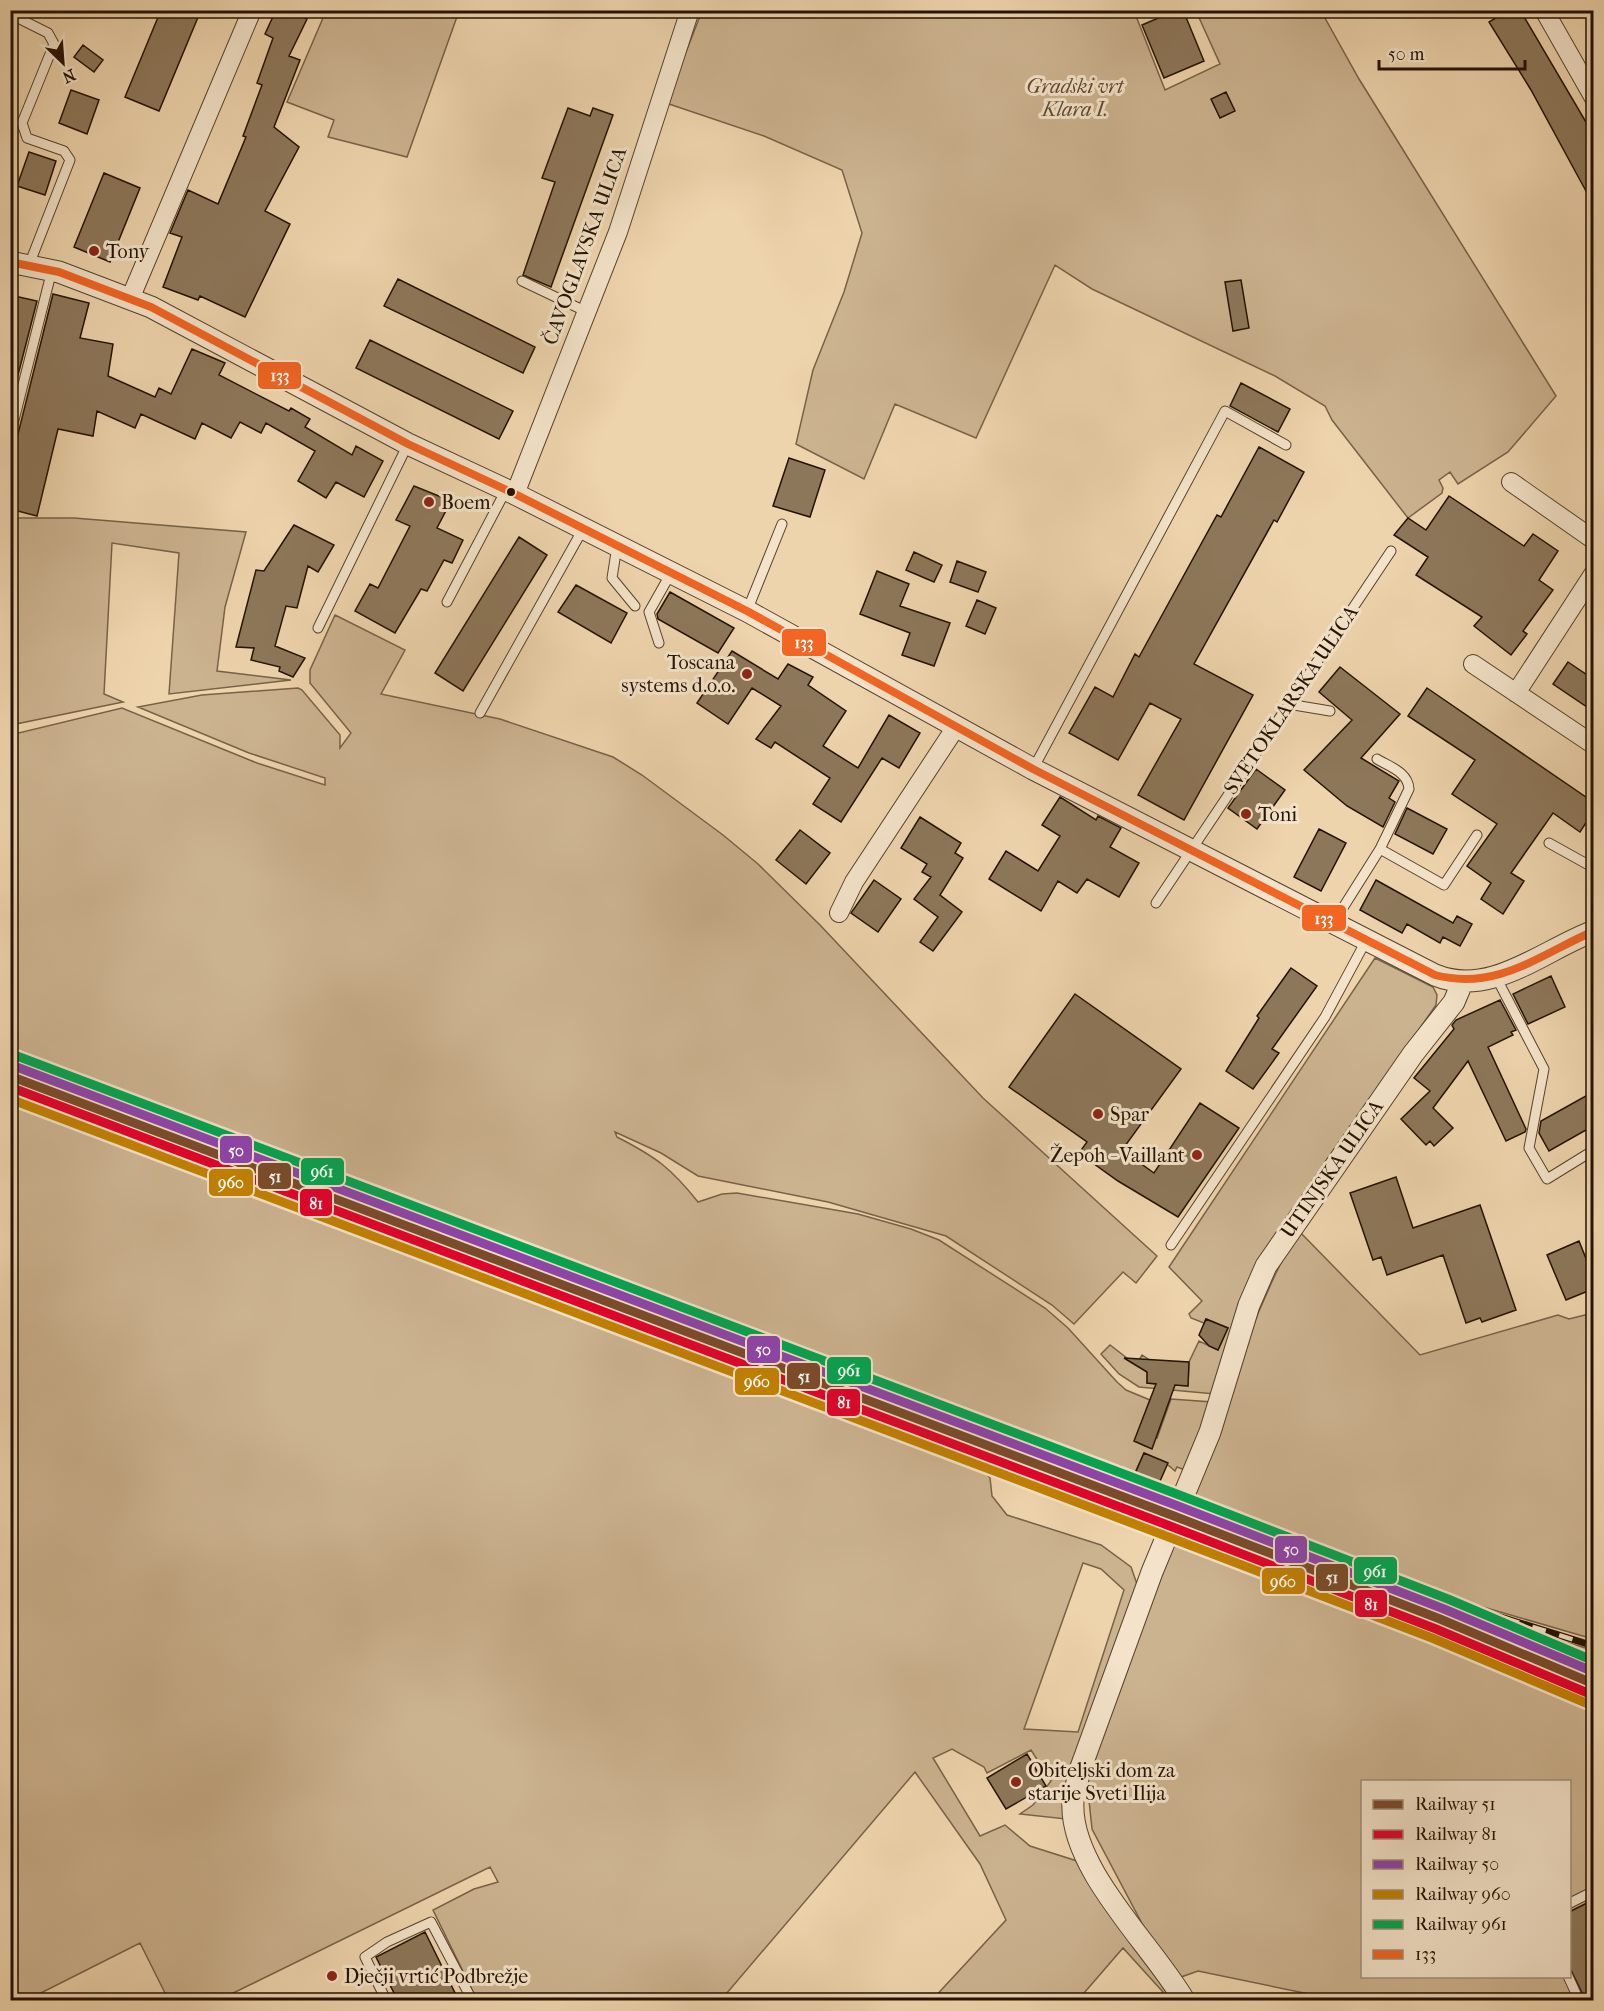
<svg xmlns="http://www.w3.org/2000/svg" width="1604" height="2011" viewBox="0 0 1604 2011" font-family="'IM FELL French Canon',serif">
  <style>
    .green { fill: #ccb390; stroke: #786248; stroke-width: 1.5; fill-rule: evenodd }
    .building { fill: #8d775a; stroke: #241200; stroke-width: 1.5 }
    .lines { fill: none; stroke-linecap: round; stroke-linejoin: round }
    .service-casing { stroke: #56422b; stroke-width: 11 }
    .minor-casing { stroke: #56422b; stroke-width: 20 }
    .tertiary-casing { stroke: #56422b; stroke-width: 23 }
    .service { stroke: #f4e3ca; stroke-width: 9 }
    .minor { stroke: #f4e3ca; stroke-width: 18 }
    .tertiary { stroke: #f4e3ca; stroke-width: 21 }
    .rail-casing { stroke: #241200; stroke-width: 7 }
    .rail { stroke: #f4e3ca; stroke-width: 4.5; stroke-dasharray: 14; stroke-linecap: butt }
    .bus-1-casing { stroke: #f4e3ca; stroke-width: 12 }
    .bus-1 { stroke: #f26522; stroke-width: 8 }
    .rail-1-casing { stroke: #f4e3ca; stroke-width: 14 }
    .rail-2-casing { stroke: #f4e3ca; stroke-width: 14 }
    .rail-3-casing { stroke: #f4e3ca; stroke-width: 14 }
    .rail-4-casing { stroke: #f4e3ca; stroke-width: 14 }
    .rail-5-casing { stroke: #f4e3ca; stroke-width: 14 }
    .rail-1 { stroke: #7a4b2a; stroke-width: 9 }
    .rail-2 { stroke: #e4002b; stroke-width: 9 }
    .rail-3 { stroke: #8e44ad; stroke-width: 9 }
    .rail-4 { stroke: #c28100; stroke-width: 9 }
    .rail-5 { stroke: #00a651; stroke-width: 9 }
    .poi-dot { fill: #8f2418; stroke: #f4e3ca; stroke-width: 2 }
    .bus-dot { fill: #241200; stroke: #f4e3ca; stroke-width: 2 }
    .labels { text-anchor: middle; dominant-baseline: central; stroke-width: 6; stroke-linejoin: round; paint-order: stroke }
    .park-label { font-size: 20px; font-style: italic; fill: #5f4a32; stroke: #f4e3ca }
    .street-label { font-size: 20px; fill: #241200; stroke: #f4e3ca }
    .poi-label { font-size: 20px; fill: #241200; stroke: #f4e3ca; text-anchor: start }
    .line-badge { stroke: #f4e3ca; stroke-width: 2 }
    .badge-label { font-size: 16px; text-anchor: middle; font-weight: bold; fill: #fff }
  </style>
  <rect width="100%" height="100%" fill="#eed4ad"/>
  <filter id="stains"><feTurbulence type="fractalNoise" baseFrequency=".00333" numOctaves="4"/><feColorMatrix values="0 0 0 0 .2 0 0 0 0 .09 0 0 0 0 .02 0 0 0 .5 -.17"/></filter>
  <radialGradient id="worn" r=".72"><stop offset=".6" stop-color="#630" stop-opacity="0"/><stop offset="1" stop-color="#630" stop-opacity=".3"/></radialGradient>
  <!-- green -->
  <path class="green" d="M326 11H459L407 157 328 137 334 120 287 102Z
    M702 11H1134L1165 90 1220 64 1196 11H1321L1359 79 1556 396 1508 452 1458 484 1450 472 1439 480 1443 488 1442 493 1408 518 1332 420 1325 406 1275 376 1092 289 1055 265 976 438 895 404 864 479 796 444 813 370 844 292 862 233 842 170 764 136 666 103Z
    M11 518H74L246 532 225 607 217 671 291 680 169 694 179 553 112 543 104 694 123 702 11 725Z
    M335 615 405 650 381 694 500 719 613 757 642 775 723 835 758 864 820 925 983 1098 1157 1256 1136 1283 1123 1272 1074 1324 1052 1305 946 1236 828 1202 698 1176 661 1153 615 1132 617 1137C656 1157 671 1168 698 1202L722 1194 737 1193 858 1214 911 1229 939 1240 1045 1308 1068 1328 1117 1382 1126 1390 1150 1400 1135 1441 1145 1446 1150 1436 1157 1438 1171 1399 1212 1402 1185 1470 1177 1467 1175 1471C1167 1463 1157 1459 1144 1453L1133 1477 1120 1466 1115 1475 1019 1436 11 1055 10 735 122 708 257 763 325 785V778L249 753 138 707 202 695 298 688 302 690 340 735V748L351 733 310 683V670Z
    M1375 958 1433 987 1437 995 1436 1005 1314 1180 1215 1394 1139 1387 1119 1374 1101 1354 1110 1345 1136 1365 1142 1355 1148 1359 1147 1383 1188 1386 1189 1362 1199 1341 1218 1350 1228 1328 1206 1319 1204 1323 1191 1318 1189 1314 1202 1301 1169 1267Z
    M11 1095 981 1467 990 1478 992 1496 1007 1515 1101 1545 1131 1567 1137 1584 1067 1778 1066 1819 1020 1814 1033 1805 1051 1781 1031 1750 987 1773 984 1767 952 1749 933 1758 980 1836 1005 1825 1030 1846 1077 1861 1171 1994 1168 2000H1157L1163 1992 1123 1948 1078 2000H932L1006 1920 980 1864 915 1772 721 2000H477L433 1910 474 1889 498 1882 490 1867 219 2000H160L166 1995 140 1943 27 2000H11ZM1083 1563 1101 1569 1124 1590 1078 1732 1024 1729Z
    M1298 1230 1420 1355 1558 1315 1569 1319 1593 1313V1639L1418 1588 1189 1503C1222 1410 1250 1317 1298 1230Z
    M1180 1526C1320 1580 1459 1632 1593 1697V1900L1570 1912V1782H1362V1976H1570V1966L1586 2000H1338L1198 1971 1181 1977 1146 1931 1092 1829 1087 1781 1127 1671 1158 1574Z
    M1410 1597 1593 1650V1677Z"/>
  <!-- building -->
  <path class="building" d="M161 10H201L159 111 125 97Z
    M276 10H289L307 19 289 56 300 60 274 127 299 147 265 211 290 224 245 317 200 296 198 300 163 287 182 237 170 233 188 190 218 204 246 137 243 136 262 85 257 83 273 38 265 34Z
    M1177 10H1183L1204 61 1164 78 1142 25Z
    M1509 10H1520L1593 134V204L1531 90 1489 22Z
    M83 45 103 60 94 72 74 57Z
    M71 90 99 100 87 134 59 123Z
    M1226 92 1235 111 1220 118 1211 99Z
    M568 108 590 116 593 108 613 115 551 287 523 275 555 182 542 178Z
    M29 152 56 161 45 195 17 186Z
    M104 173 140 188 110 262 74 247Z
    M398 279 535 347 523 373 384 306Z
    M1241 280 1249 328 1233 331 1225 282Z
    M53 294 89 303 80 338 113 344 108 376 155 397 159 388 171 394 192 349 225 363 219 375 289 411 291 408 310 419 305 427 352 455 356 446 383 461 364 497 336 482 326 498 298 481 315 451 266 423 261 433 240 422 231 438 202 423 195 439 141 414 135 428 97 411 93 436 58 429 37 516 10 509V443L17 438Z
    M10 295 37 301 10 406Z
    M370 340 513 411 499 439 356 368Z
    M1241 383 1290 409 1278 432 1230 406Z
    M1259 447 1304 472 1277 522 1274 520 1194 664 1253 695 1184 820 1138 795 1181 719 1150 703 1118 760 1069 733 1095 687 1113 697 1135 654 1139 657 1217 515 1221 517Z
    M789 458 825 470 810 517 773 506Z
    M414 486 451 501 437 528 463 540 452 563 444 560 427 591 421 589 395 633 355 611 370 584 378 588 410 526 396 520Z
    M1449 496 1524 546 1533 534 1558 551 1539 580 1553 590 1523 631 1527 634 1511 655 1474 626 1482 617 1416 575 1428 557 1394 535 1408 518 1426 530Z
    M294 525 334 545 318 572 308 566 297 608 286 606 275 646 305 658 293 677 279 671 280 667 251 660 254 648 236 647 256 570 264 571Z
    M519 537 547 555 463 691 435 673Z
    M914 552 942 565 934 582 906 570Z
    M957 561 986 572 978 592 950 582Z
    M877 571 909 584 900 606 950 623 934 666 902 655 910 633 860 614Z
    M576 585 627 613 611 643 558 612Z
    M670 592 734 628 718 653 658 619 657 614Z
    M977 600 996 608 985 634 966 626Z
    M732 651 778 679 788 664 813 677 808 685 846 711 823 746 858 768 889 715 920 733 899 768 882 758 841 822 813 804 830 778 775 742 771 748 756 739 781 706 752 688 728 724 697 703Z
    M1568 662 1593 679V711L1553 684Z
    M1340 667 1400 714 1361 758 1399 781 1389 798 1395 802 1383 827 1347 806 1304 770 1352 720 1319 692Z
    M1427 688 1593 802V812L1580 832 1553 813 1511 873 1524 881 1503 914 1481 899 1491 883 1467 866 1497 824 1452 794 1475 760 1408 716Z
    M1256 769 1285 790 1257 829 1228 808Z
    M1060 797 1096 820 1098 816 1121 828 1110 847 1139 863 1119 897 1087 879 1077 893 1058 881 1041 911 989 879 1006 851 1038 871 1060 836 1042 825Z
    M1407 808 1447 829 1433 854 1395 834Z
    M920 817 961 843 955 853 963 858 940 895 962 912 933 951 920 942 938 917 914 899 931 877 922 872 927 864 901 848Z
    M1319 829 1346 843 1321 891 1294 877Z
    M800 830 830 853 806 884 776 860Z
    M874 880 901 899 878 932 851 913Z
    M1376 880 1453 923 1457 916 1472 924 1460 946 1443 937 1440 943 1407 924 1402 933 1360 910Z
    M1291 968 1317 986 1272 1049 1279 1053 1253 1089 1226 1071 1259 1018 1257 1016Z
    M1551 976 1565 1007 1528 1024 1513 994Z
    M1075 994 1181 1069 1122 1150 1154 1173 1200 1103 1239 1128 1178 1217 1118 1181 1079 1153 1087 1142 1009 1087Z
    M1500 1000 1516 1030 1511 1032 1513 1035 1488 1047 1526 1129 1525 1132 1506 1141 1468 1061 1433 1108 1453 1128 1434 1146 1430 1141 1426 1145 1401 1119 1430 1091 1414 1078 1454 1029 1452 1025 1456 1020Z
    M1593 1092V1126L1549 1151 1539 1133 1541 1121Z
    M1396 1177 1413 1228 1480 1205 1516 1310 1482 1322 1480 1318 1466 1323 1443 1255 1387 1275 1381 1257 1373 1260 1350 1193Z
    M1579 1241 1593 1276V1289L1566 1300 1547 1255Z
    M1206 1319 1228 1328 1218 1350 1209 1346 1199 1335Z
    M1124 1358 1189 1362 1188 1386 1175 1385 1152 1449 1134 1441 1156 1384 1147 1383V1372Z
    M1144 1453 1168 1463 1157 1488 1133 1478Z
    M1027 1754 1046 1786 1006 1809 987 1778Z
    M1593 1900V2001H1586L1569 1966V1912Z
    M425 1932 459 2001H398L376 1957Z"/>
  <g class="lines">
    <!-- service casing -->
    <g class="service-casing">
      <path id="service" d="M23 10 20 19 48 33 54 44 22 123 27 138 64 151 70 160 29 265
        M522 281 587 312
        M10 436 52 270
        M617 546 612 578 635 606
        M447 602 506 490
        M747 611 782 524
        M318 628 408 444
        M659 643 649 612 671 573
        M1288 704 1330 711
        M480 713 583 529
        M1377 759C1390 767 1408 772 1409 789L1380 849
        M1033 769 1225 411 1286 445
        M1549 843 1594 868
        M1156 903 1391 551
        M1334 922 1380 849 1444 885 1477 835
        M1496 977 1544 1069 1529 1148 1547 1179 1594 1150
        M1171 1245 1325 1017 1367 939
        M1570 1903 1594 1891
        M1568 1976 1579 2000
        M386 2000 365 1957 387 1942 431 1922 472 2000"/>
    </g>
    <!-- minor casing -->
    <g class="minor-casing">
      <path id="minor" d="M1544 10 1594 98
        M130 299 252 10
        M1511 482 1594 540
        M515 494 618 232 690 10
        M1473 664 1594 745
        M1516 693 1594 573
        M839 913 854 882 956 727"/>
    </g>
    <!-- tertiary casing -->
    <g class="tertiary-casing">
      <path id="tertiary" d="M10 262 59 272 151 307 408 444 515 494 747 611 1033 769 1435 975C1491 998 1543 950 1594 931
        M1184 2000C1152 1945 1069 1868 1073 1802 1074 1791 1078 1780 1080 1770L1152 1572 1210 1432 1249 1305 1266 1266 1413 1054 1454 1002 1462 983"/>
    </g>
    <!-- service -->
    <use href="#service" class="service"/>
    <!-- minor -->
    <use href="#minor" class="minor"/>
    <!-- tertiary -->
    <use href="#tertiary" class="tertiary"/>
    <!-- rail casing -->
    <g class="rail-casing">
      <path id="rail" d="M10 1062 1385 1581 1594 1646
        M10 1090 908 1429 1107 1490"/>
    </g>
    <!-- rail -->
    <use href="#rail" class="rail"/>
    <!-- bus-1 casing -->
    <g class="bus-1-casing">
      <path id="bus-1" d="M10 262 59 272 151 307 408 444 515 494 747 611 1033 769 1435 975C1497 991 1539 955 1594 931"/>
    </g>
    <!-- bus-1 -->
    <use href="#bus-1" class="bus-1"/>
    <!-- rail-1 casing -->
    <g class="rail-1-casing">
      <path id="rail-1" d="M10 1076 1174 1516 1440 1619 1594 1684"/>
    </g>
    <!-- rail-2 casing -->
    <g class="rail-2-casing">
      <path id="rail-2" d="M10 1087 1170 1526 1436 1629 1590 1694"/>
    </g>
    <!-- rail-3 casing -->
    <g class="rail-3-casing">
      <path id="rail-3" d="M14 1066 1178 1506 1444 1609 1594 1672"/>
    </g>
    <!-- rail-4 casing -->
    <g class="rail-4-casing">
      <path id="rail-4" d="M10 1099 1166 1536 1432 1638 1586 1703"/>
    </g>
    <!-- rail-5 casing -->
    <g class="rail-5-casing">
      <path id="rail-5" d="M17 1056 1182 1496 1448 1599 1594 1661"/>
    </g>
    <!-- rail-1 -->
    <use href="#rail-1" class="rail-1"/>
    <!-- rail-2 -->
    <use href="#rail-2" class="rail-2"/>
    <!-- rail-3 -->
    <use href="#rail-3" class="rail-3"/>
    <!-- rail-4 -->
    <use href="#rail-4" class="rail-4"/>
    <!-- rail-5 -->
    <use href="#rail-5" class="rail-5"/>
  </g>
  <!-- markers -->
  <g class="poi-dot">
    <circle cx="94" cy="251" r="6"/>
    <circle cx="429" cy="502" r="6"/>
    <circle cx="747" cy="674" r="6"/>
    <circle cx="1246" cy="814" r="6"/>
    <circle cx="1098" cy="1114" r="6"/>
    <circle cx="1197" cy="1155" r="6"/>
    <circle cx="1016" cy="1782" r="6"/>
    <circle cx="332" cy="1976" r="6"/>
  </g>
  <circle class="bus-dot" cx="511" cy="492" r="5"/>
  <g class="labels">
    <!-- park labels -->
    <g class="park-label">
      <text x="1075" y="86">Gradski vrt<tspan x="1075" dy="23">Klara I.</tspan></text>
    </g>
    <!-- street labels -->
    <g class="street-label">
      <text transform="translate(585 246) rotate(-70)">ČAVOGLAVSKA ULICA</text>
      <text transform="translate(1291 700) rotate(-56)">SVETOKLARSKA ULICA</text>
      <text transform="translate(1332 1169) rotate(-55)">UTINJSKA ULICA</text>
    </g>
    <!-- poi labels -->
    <g class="poi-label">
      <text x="106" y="251">Tony</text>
      <text x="441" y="502">Boem</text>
      <text x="735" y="662" text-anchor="end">Toscana<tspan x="735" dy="23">systems d.o.o.</tspan></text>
      <text x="1258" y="814">Toni</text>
      <text x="1110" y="1114">Spar</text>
      <text x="1185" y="1155" text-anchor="end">Žepoh - Vaillant</text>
      <text x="1028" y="1770">Obiteljski dom za<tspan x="1028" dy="23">starije Sveti Ilija</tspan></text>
      <text x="344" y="1976">Dječji vrtić Podbrežje</text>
    </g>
  </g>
  <g class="line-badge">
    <rect x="257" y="361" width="45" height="29" rx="6" fill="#f26522"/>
    <rect x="781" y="628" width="46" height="29" rx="6" fill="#f26522"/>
    <rect x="1301" y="904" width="46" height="28" rx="6" fill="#f26522"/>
    <rect x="219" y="1135" width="34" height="29" rx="6" fill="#8e44ad"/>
    <rect x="300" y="1157" width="45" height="29" rx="6" fill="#00a651"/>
    <rect x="257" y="1162" width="35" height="28" rx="6" fill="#7a4b2a"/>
    <rect x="208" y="1168" width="46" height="29" rx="6" fill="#c28100"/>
    <rect x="299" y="1188" width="34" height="29" rx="6" fill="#e4002b"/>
    <rect x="746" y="1335" width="35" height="29" rx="6" fill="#8e44ad"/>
    <rect x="826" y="1356" width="46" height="29" rx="6" fill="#00a651"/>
    <rect x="786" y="1362" width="35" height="28" rx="6" fill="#7a4b2a"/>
    <rect x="734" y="1367" width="46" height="29" rx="6" fill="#c28100"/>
    <rect x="826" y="1388" width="35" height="29" rx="6" fill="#e4002b"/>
    <rect x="1274" y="1535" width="34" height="29" rx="6" fill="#8e44ad"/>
    <rect x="1353" y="1556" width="45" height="29" rx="6" fill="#00a651"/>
    <rect x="1315" y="1563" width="34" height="29" rx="6" fill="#7a4b2a"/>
    <rect x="1261" y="1567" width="45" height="28" rx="6" fill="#c28100"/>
    <rect x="1354" y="1589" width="34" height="29" rx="6" fill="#e4002b"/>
  </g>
  <g class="badge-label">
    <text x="280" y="381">133</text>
    <text x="804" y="648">133</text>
    <text x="1324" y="924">133</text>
    <text x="236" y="1156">50</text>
    <text x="322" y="1177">961</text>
    <text x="275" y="1182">51</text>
    <text x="231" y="1188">960</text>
    <text x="316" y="1209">81</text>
    <text x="763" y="1355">50</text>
    <text x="849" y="1376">961</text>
    <text x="804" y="1382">51</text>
    <text x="757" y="1387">960</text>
    <text x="844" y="1408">81</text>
    <text x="1291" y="1555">50</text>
    <text x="1375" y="1577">961</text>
    <text x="1332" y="1583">51</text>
    <text x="1283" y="1587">960</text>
    <text x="1371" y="1610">81</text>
  </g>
  <!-- margin -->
  <rect width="1604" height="2011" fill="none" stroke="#eed4ad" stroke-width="36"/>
  <rect x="12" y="12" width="1580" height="1987" fill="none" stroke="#241200" stroke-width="3"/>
  <rect x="18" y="18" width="1568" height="1975" fill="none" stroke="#241200" stroke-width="1.5"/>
  <!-- legend -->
  <rect x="1361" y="1780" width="210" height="198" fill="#f4e3ca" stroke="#a18f79" stroke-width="1.5"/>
  <rect x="1373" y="1800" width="30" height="9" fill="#7a4b2a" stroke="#a18f79" stroke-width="1.5"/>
  <text x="1415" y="1810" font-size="18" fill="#241200">Railway 51</text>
  <rect x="1373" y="1830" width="30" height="9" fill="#e4002b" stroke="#a18f79" stroke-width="1.5"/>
  <text x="1415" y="1840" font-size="18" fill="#241200">Railway 81</text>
  <rect x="1373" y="1860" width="30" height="9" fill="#8e44ad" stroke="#a18f79" stroke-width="1.5"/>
  <text x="1415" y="1870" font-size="18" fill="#241200">Railway 50</text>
  <rect x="1373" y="1890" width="30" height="9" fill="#c28100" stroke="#a18f79" stroke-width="1.5"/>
  <text x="1415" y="1900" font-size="18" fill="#241200">Railway 960</text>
  <rect x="1373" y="1920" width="30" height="9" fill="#00a651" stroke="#a18f79" stroke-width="1.5"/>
  <text x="1415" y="1930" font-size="18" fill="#241200">Railway 961</text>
  <rect x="1373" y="1950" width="30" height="9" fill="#f26522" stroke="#a18f79" stroke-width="1.5"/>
  <text x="1415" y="1960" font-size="18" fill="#241200">133</text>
  <!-- north arrow -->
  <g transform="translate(63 63) rotate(155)" stroke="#f4e3ca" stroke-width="4.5" paint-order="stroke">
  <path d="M0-4.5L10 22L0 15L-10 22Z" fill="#241200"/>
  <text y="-9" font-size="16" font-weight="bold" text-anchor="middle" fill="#241200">N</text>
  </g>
  <!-- scale -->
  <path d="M1379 60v9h146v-9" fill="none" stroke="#241200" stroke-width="3"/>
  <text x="1388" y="60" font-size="18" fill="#241200" stroke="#f4e3ca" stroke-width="4.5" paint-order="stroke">50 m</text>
  <rect width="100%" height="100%" filter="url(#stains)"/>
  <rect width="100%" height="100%" fill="url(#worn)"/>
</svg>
